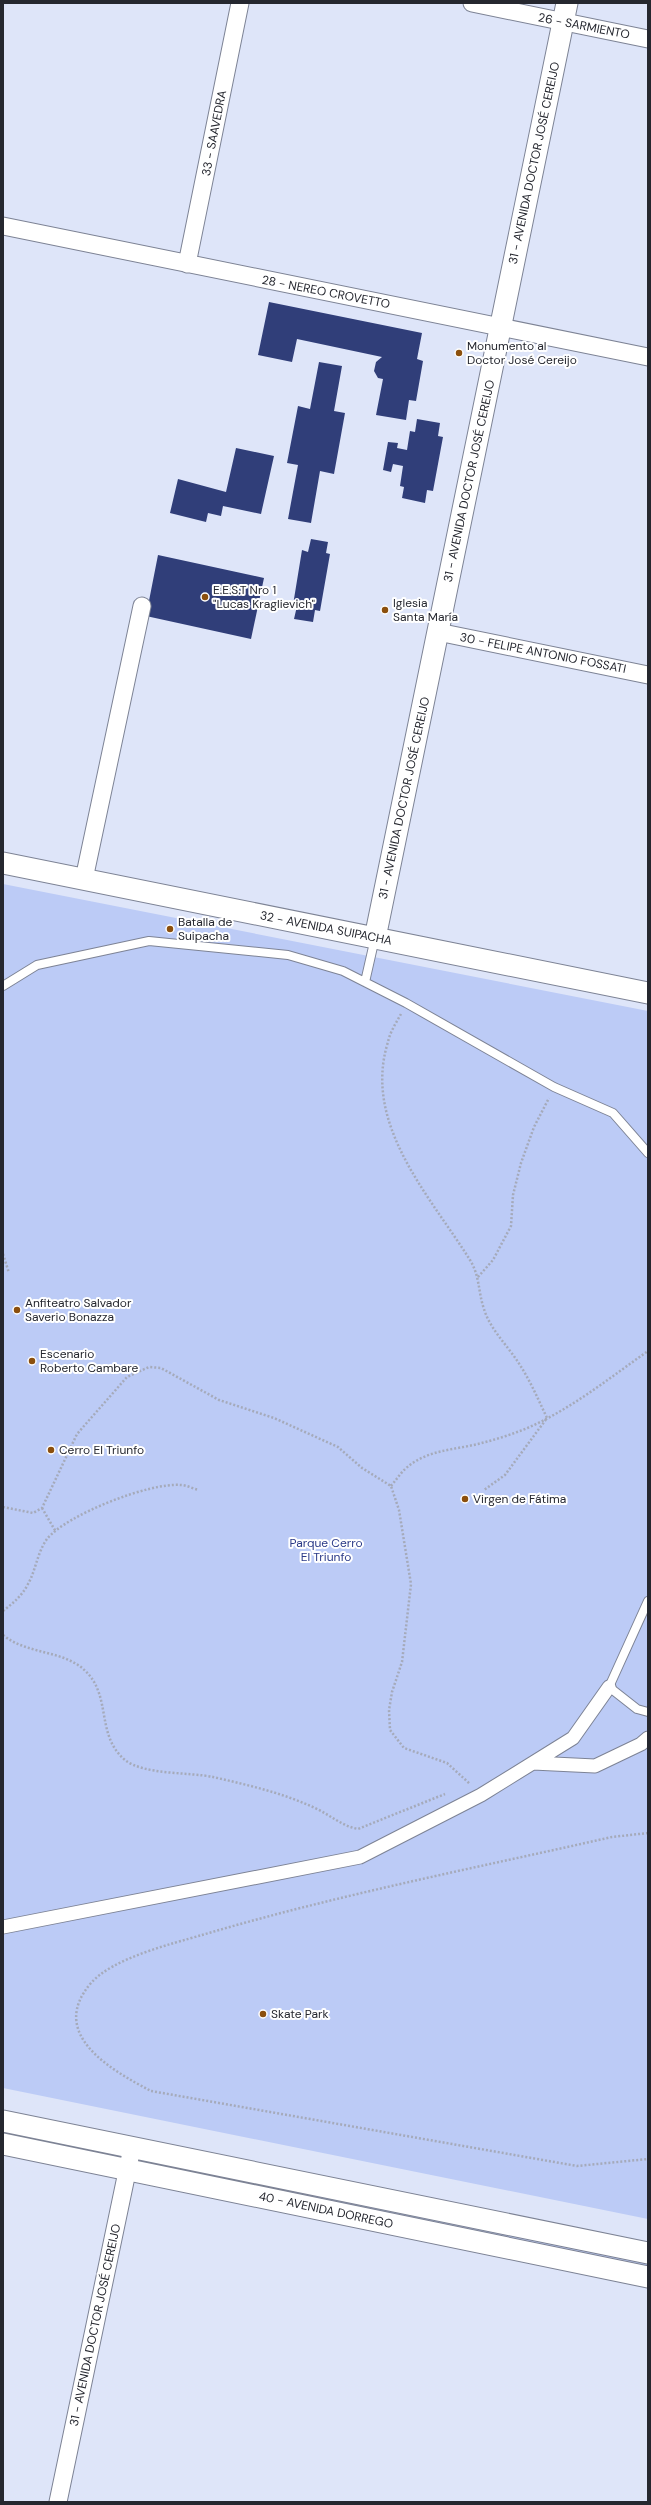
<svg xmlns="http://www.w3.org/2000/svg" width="651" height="2505" viewBox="0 0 651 2505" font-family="'DM Sans',sans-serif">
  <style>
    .green { fill: #bccbf6 }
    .building { fill: #303e79 }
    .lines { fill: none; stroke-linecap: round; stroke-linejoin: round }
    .service-casing { stroke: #7d8395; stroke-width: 10 }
    .pedestrian-casing { stroke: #7d8395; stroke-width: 15 }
    .minor-casing { stroke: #7d8395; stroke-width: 19 }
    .tertiary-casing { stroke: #7d8395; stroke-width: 23 }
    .path { stroke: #a5aaba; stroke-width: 2.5; stroke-dasharray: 2 2; stroke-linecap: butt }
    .service { stroke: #fff; stroke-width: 8 }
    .pedestrian { stroke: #fff; stroke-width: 13 }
    .minor { stroke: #fff; stroke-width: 17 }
    .tertiary { stroke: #fff; stroke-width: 21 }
    .poi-dot { fill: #8b4f0d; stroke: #fff; stroke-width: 1.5 }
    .labels { text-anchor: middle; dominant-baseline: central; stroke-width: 4; stroke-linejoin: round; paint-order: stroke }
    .street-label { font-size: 12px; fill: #25272f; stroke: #fff }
    .poi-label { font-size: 12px; fill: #25272f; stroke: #fff; text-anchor: start }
    .park-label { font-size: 12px; fill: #2a3987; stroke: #fff }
  </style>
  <rect width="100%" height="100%" fill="#dee5f9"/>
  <!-- green -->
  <path class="green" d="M3 884 648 1011V2219L3 2088Z
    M3 2130 110 2151V2156L3 2135Z
    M161 2162 648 2261V2266L160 2167Z"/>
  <!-- building -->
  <path class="building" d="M269 302 422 333 417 359 423 361 416 401 409 400 406 420 376 415 383 379 378 378 374 371 376 362 382 357 297 339 292 362 258 355Z
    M319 362 342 366 334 411 345 413 334 474 320 471 311 523 288 519 298 465 287 463 298 406 310 409Z
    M417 419 440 423 438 436 443 437 433 491 427 490 425 503 402 498 404 487 400 486 403 466 393 464 391 472 383 470 388 442 398 443 397 448 407 450 410 431 415 432Z
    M236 448 274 456 261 514 223 506 221 516 208 513 206 522 170 513 178 479 226 492Z
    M311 539 328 542 326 553 330 554 320 611 315 610 313 622 294 619 297 606 293 605 302 550 308 552Z
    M158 555 264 578 251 639 146 616Z"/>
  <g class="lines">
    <!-- service casing -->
    <g class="service-casing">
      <path id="service" d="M365 982 375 938
        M3 986 37 965 149 941 288 955 343 971 406 1003 554 1087 613 1113 648 1153
        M648 1601 609 1687 637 1709 648 1712"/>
    </g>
    <!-- pedestrian casing -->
    <g class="pedestrian-casing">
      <path id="pedestrian" d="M533 1763 595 1766 641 1744 648 1738
        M3 1927 360 1857 481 1795 573 1738 609 1687"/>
    </g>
    <!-- minor casing -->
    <g class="minor-casing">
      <path id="minor" d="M472 3 648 39
        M3 226 648 357
        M187 264 240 3
        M438 632 648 675
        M84 879 142 606
        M58 2502 132 2148"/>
    </g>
    <!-- tertiary casing -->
    <g class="tertiary-casing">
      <path id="tertiary" d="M3 863 648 993
        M375 938 567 3
        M3 2121 648 2253
        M3 2144 648 2277"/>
    </g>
    <!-- path -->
    <path class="path" d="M401 1014C396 1023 390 1032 388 1042 362 1124 430 1196 470 1260 480 1276 478 1292 484 1309 490 1329 507 1345 518 1362 530 1380 538 1399 547 1418L505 1475 484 1490
      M3 1254 9 1273
      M478 1277 493 1260 511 1226 513 1195 521 1163 534 1127 549 1098
      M391 1486C396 1480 400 1474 405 1469 426 1450 453 1450 478 1444 494 1440 510 1435 525 1429 570 1410 608 1379 648 1351
      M3 1507 33 1513 42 1508 77 1434 127 1377 149 1367 161 1368 219 1400 274 1418 338 1447 362 1468 391 1486 399 1510 411 1584 402 1662 392 1692 389 1710 390 1730 404 1748 447 1763 470 1784
      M42 1508 56 1532
      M3 1611C13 1603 22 1596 28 1584 36 1570 37 1553 47 1539 66 1515 150 1482 181 1485 187 1485 193 1489 199 1490
      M3 1635C25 1653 55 1650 78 1665 115 1690 93 1733 125 1760 144 1775 189 1772 213 1777 248 1785 283 1793 315 1808 330 1815 342 1826 358 1829L445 1794
      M648 1833 612 1837C475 1868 337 1895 202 1935 171 1944 113 1958 91 1983 47 2034 111 2070 151 2091L577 2166 648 2159"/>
    <!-- service -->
    <use href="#service" class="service"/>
    <!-- pedestrian -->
    <use href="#pedestrian" class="pedestrian"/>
    <!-- minor -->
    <use href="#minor" class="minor"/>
    <!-- tertiary -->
    <use href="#tertiary" class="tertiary"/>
  </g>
  <!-- markers -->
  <g class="poi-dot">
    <circle cx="459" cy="353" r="4"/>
    <circle cx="205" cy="597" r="4"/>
    <circle cx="385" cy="610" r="4"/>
    <circle cx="170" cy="929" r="4"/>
    <circle cx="17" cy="1310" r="4"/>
    <circle cx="32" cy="1361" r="4"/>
    <circle cx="51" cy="1450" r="4"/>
    <circle cx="465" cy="1499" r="4"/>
    <circle cx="263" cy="2014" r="4"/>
  </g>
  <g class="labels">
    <!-- street labels -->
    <g class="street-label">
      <text transform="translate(584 26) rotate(11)">26 - SARMIENTO</text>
      <text transform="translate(214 133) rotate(-79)">33 - SAAVEDRA</text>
      <text transform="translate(534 163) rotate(-78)">31 - AVENIDA DOCTOR JOSÉ CEREIJO</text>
      <text transform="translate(326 292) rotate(11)">28 - NEREO CROVETTO</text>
      <text transform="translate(469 481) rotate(-78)">31 - AVENIDA DOCTOR JOSÉ CEREIJO</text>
      <text transform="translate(543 653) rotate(11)">30 - FELIPE ANTONIO FOSSATI</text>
      <text transform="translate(404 798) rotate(-78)">31 - AVENIDA DOCTOR JOSÉ CEREIJO</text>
      <text transform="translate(326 928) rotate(11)">32 - AVENIDA SUIPACHA</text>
      <text transform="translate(326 2210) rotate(12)">40 - AVENIDA DORREGO</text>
      <text transform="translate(95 2325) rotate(-78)">31 - AVENIDA DOCTOR JOSÉ CEREIJO</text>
    </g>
    <!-- poi labels -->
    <g class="poi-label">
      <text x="467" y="346">Monumento al<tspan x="467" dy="14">Doctor José Cereijo</tspan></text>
      <text x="213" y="590">E.E.S.T Nro 1<tspan x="213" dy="14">"Lucas Kraglievich"</tspan></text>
      <text x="393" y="603">Iglesia<tspan x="393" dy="14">Santa María</tspan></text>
      <text x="178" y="922">Batalla de<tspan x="178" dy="14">Suipacha</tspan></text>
      <text x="25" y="1303">Anfiteatro Salvador<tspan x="25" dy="14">Saverio Bonazza</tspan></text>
      <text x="40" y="1354">Escenario<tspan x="40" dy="14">Roberto Cambare</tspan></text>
      <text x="59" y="1450">Cerro El Triunfo</text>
      <text x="473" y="1499">Virgen de Fátima</text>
      <text x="271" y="2014">Skate Park</text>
    </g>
    <!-- park labels -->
    <g class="park-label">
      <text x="326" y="1543">Parque Cerro<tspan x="326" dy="14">El Triunfo</tspan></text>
    </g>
  </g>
  <!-- border -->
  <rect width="651" height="2505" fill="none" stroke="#25272f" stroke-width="8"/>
</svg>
